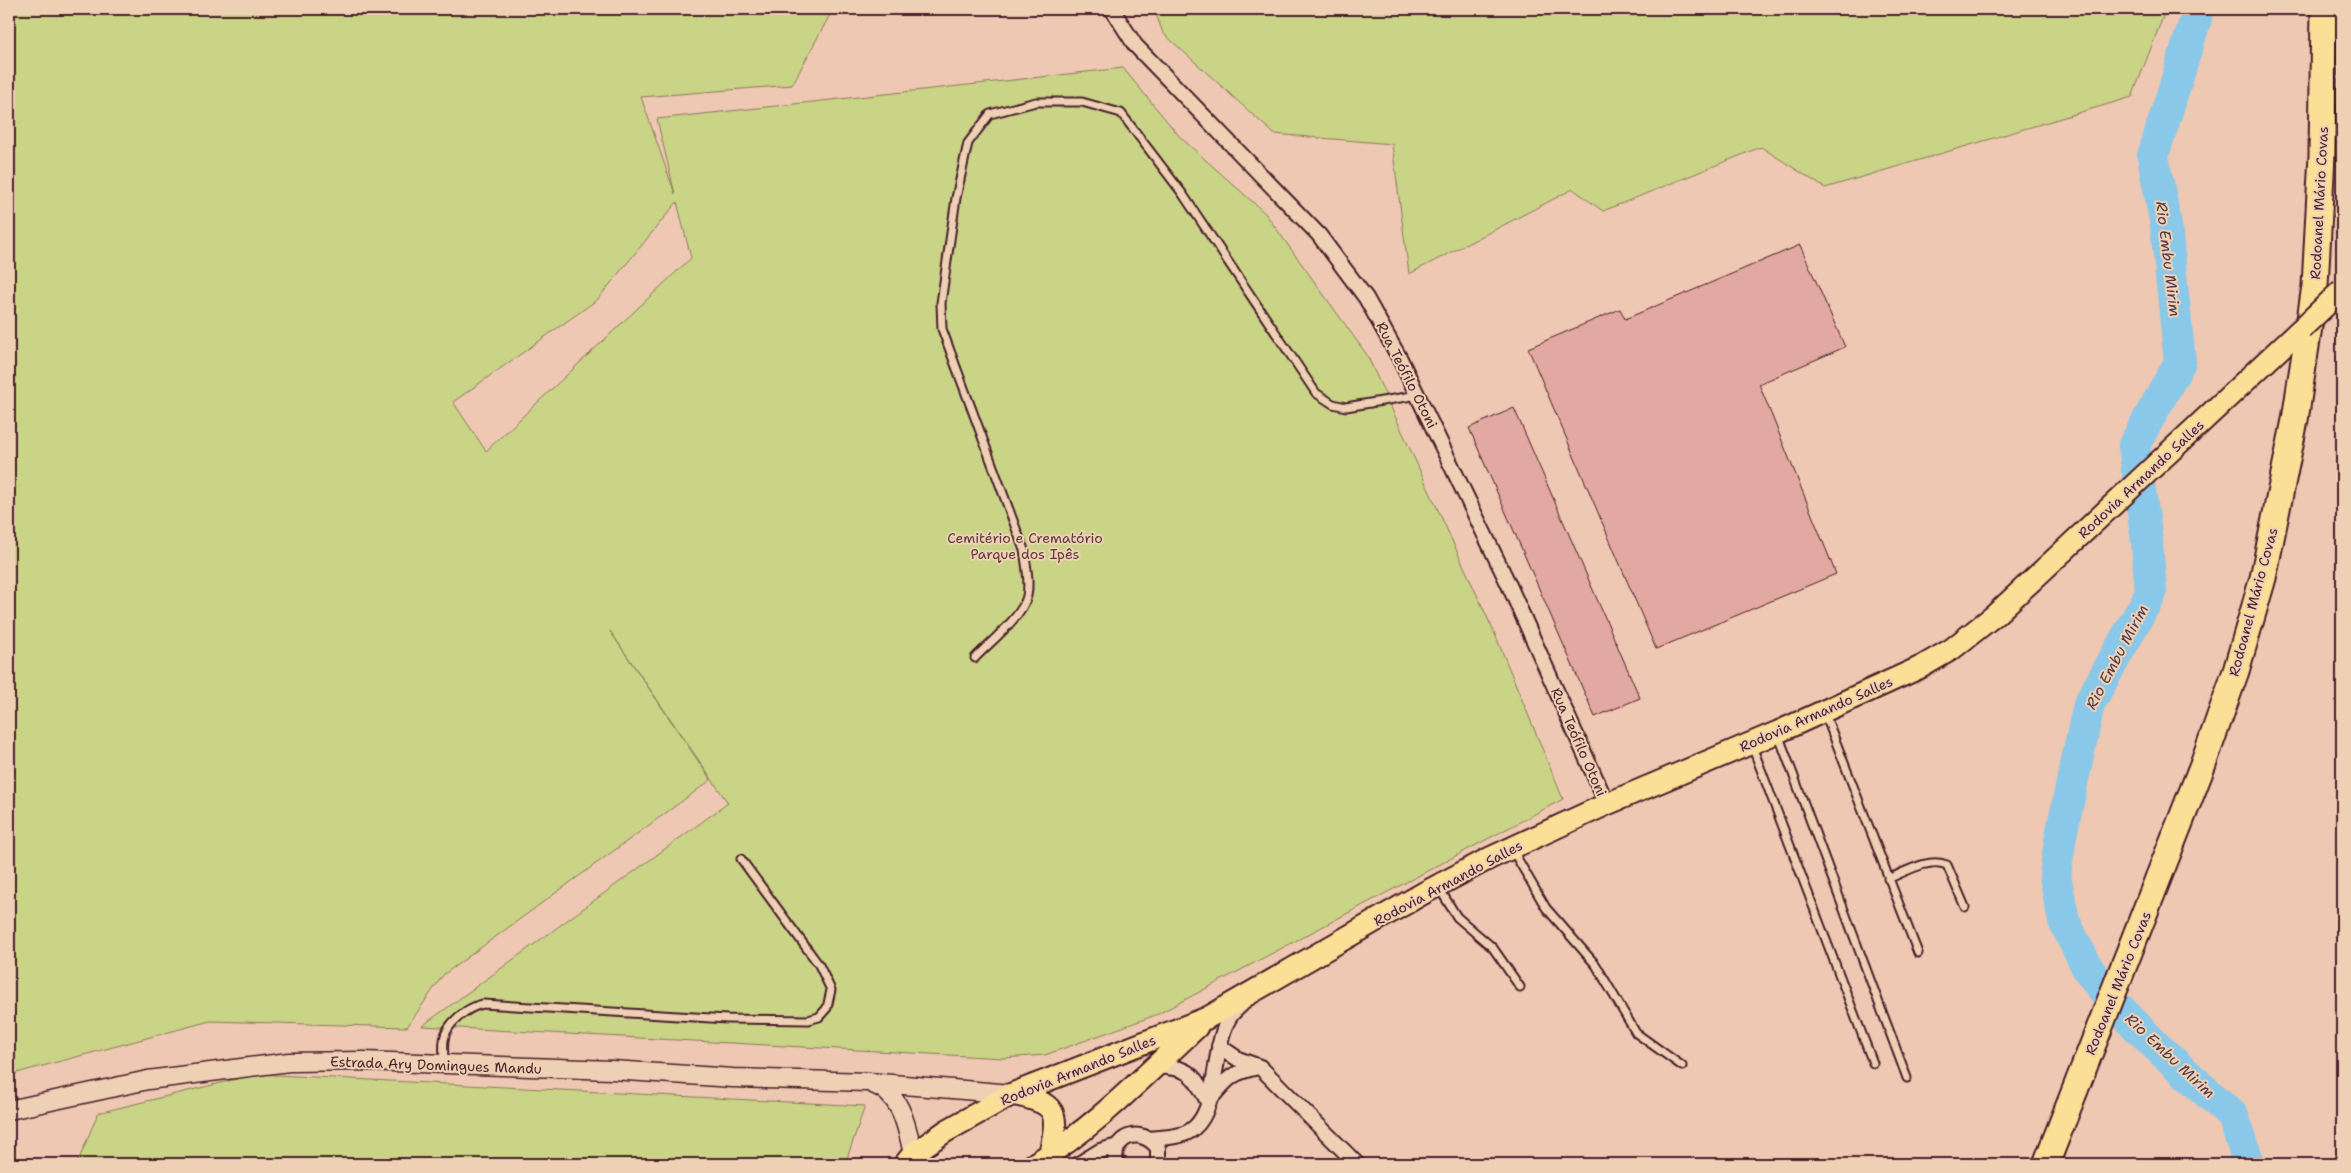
<svg xmlns="http://www.w3.org/2000/svg" width="2351" height="1173" viewBox="0 0 2351 1173" font-family="'Shantell Sans',sans-serif">
  <style>
    .green { fill: #c9d487; stroke: #8a7a59; fill-rule: evenodd }
    .lines { fill: none; stroke-linecap: round; stroke-linejoin: round }
    .river { stroke: #89c8e9; stroke-width: 32 }
    .building { fill: #e2a8a2; stroke: #4a1f2b }
    .service-casing { stroke: #4a1f2b; stroke-width: 11 }
    .minor-casing { stroke: #4a1f2b; stroke-width: 18 }
    .tertiary-casing { stroke: #4a1f2b; stroke-width: 21 }
    .primary-casing { stroke: #4a1f2b; stroke-width: 25 }
    .motorway-casing { stroke: #4a1f2b; stroke-width: 29 }
    .service { stroke: #eed1b5; stroke-width: 7 }
    .minor { stroke: #eed1b5; stroke-width: 14 }
    .tertiary { stroke: #eed1b5; stroke-width: 18 }
    .primary { stroke: #fbdf96; stroke-width: 21 }
    .motorway { stroke: #fbdf96; stroke-width: 25 }
    .primary-bridge-casing { stroke: #4a1f2b; stroke-width: 25; stroke-linecap: butt }
    .primary-bridge { stroke: #fbdf96; stroke-width: 21 }
    .labels { text-anchor: middle; dominant-baseline: central; stroke-width: 4; stroke-linejoin: round; paint-order: stroke }
    .street-label { font-size: 14px; fill: #4a1f2b; stroke: #eed1b5 }
    .park-label { font-size: 14px; fill: #5d3a39; stroke: #eed1b5 }
    .water-label { font-size: 15px; font-style: italic; fill: #533848; stroke: #eed1b5 }
  </style>
  <rect width="100%" height="100%" fill="#eec8b2"/>
  <filter id="ink" filterUnits="userSpaceOnUse"><feTurbulence type="fractalNoise" baseFrequency=".02" numOctaves="2"/><feDisplacementMap in="SourceGraphic" scale="10" xChannelSelector="R" yChannelSelector="G"/><feConvolveMatrix kernelMatrix="1 2 1 2 8 2 1 2 1" color-interpolation-filters="sRGB"/></filter>
  <g filter="url(#ink)">
    <!-- green -->
    <path class="green" d="M9 9H833L792 85 641 97 675 194 657 119 1123 68 1180 137 1265 213 1367 355 1494 632 1563 799 1156 1015 1045 1055 1003 1058 422 1026 728 803 610 631 711 780 443 975 407 1027 210 1021 9 1075ZM677 202 691 258 486 451 453 402 597 300Z
      M1154 9H2166L2132 97 1825 188 1761 147 1603 211 1573 189 1409 274 1392 144 1274 134 1163 33Z
      M257 1074 865 1106 845 1164H77L98 1113Z"/>
    <g class="lines">
      <!-- river -->
      <path class="river" d="M2197 9 2196 18 2153 156 2166 226 2180 362 2134 445 2147 542 2151 593 2089 704 2061 835 2055 876 2064 921 2088 969 2110 999 2156 1046 2233 1116 2249 1164"/>
    </g>
    <!-- building -->
    <path class="building" d="M1800 245 1845 347 1759 384 1836 574 1656 649 1528 348 1620 309 1625 319Z
      M1514 408 1640 698 1595 717 1469 428Z"/>
    <g class="lines">
      <!-- service casing -->
      <g class="service-casing">
        <path id="service" d="M975 658C989 643 1023 616 1027 596 1030 581 1026 565 1024 550L942 329 941 303 956 198 968 143 990 114 1036 102H1082L1121 113 1182 193 1316 393 1333 404 1346 407 1418 395
          M1825 714 1918 953
          M1778 734 1907 1078
          M1752 746 1873 1063
          M1513 851 1546 908 1596 965 1636 1033 1682 1066
          M1888 879C1905 872 1929 857 1947 865L1965 907
          M1439 888 1457 917 1493 948 1520 987
          M444 1064C444 1056 443 1047 444 1040 446 1023 468 1007 483 1004L727 1019 808 1020 819 1017 827 1008 831 990 819 965 741 859"/>
      </g>
      <!-- minor casing -->
      <g class="minor-casing">
        <path id="minor" d="M1112 9 1135 45 1319 235 1366 298 1400 359 1508 583 1607 804
          M1219 1046 1238 1059 1260 1067 1357 1164
          M1154 1066C1189 1068 1192 1071 1208 1102
          M1212 1097C1228 1077 1234 1072 1259 1067
          M1149 1139C1164 1137 1183 1138 1194 1128 1220 1106 1211 1044 1231 1015 1234 1011 1239 1007 1242 1004
          M1079 1164 1100 1151 1118 1146
          M1116 1164C1110 1136 1141 1125 1158 1148V1164"/>
      </g>
      <!-- tertiary casing -->
      <g class="tertiary-casing">
        <path id="tertiary" d="M873 1084C902 1094 907 1128 913 1154
          M9 1110 148 1080 289 1062 363 1061 612 1070 733 1078 868 1082 1012 1094"/>
      </g>
      <!-- primary casing -->
      <g class="primary-casing">
        <path id="primary" d="M1012 1094C1056 1103 1061 1110 1049 1156
          M905 1164 913 1154 946 1131 1012 1094 1207 1018 1422 894 1490 858 1607 804 1778 732 1921 667 1952 649 1995 615 2301 329
          M1034 1164C1096 1127 1145 1075 1197 1027"/>
      </g>
      <!-- motorway casing -->
      <g class="motorway-casing">
        <path id="motorway" d="M2046 1164 2203 764 2236 671 2263 578 2295 420 2315 286 2322 155 2324 9"/>
      </g>
      <!-- service -->
      <use href="#service" class="service"/>
      <!-- minor -->
      <use href="#minor" class="minor"/>
      <!-- tertiary -->
      <use href="#tertiary" class="tertiary"/>
      <!-- primary -->
      <use href="#primary" class="primary"/>
      <!-- motorway -->
      <use href="#motorway" class="motorway"/>
      <!-- primary-bridge casing -->
      <g class="primary-bridge-casing">
        <path id="primary-bridge" d="M2301 329 2342 290"/>
      </g>
      <!-- primary-bridge -->
      <use href="#primary-bridge" class="primary-bridge"/>
    </g>
  </g>
  <g class="labels">
    <!-- street labels -->
    <g class="street-label">
      <text transform="translate(2319 203) rotate(-87)">Rodoanel Mário Covas</text>
      <text transform="translate(1407 375) rotate(63)">Rua Teófilo Otoni</text>
      <text transform="translate(2141 479) rotate(-43)">Rodovia Armando Salles</text>
      <text transform="translate(2253 602) rotate(-75)">Rodoanel Mário Covas</text>
      <text transform="translate(1816 714) rotate(-24)">Rodovia Armando Salles</text>
      <text transform="translate(1579 742) rotate(66)">Rua Teófilo Otoni</text>
      <text transform="translate(1448 883) rotate(-28)">Rodovia Armando Salles</text>
      <text transform="translate(2118 983) rotate(-68)">Rodoanel Mário Covas</text>
      <text transform="translate(436 1065) rotate(2)">Estrada Ary Domingues Mandu</text>
      <text transform="translate(1078 1070) rotate(-22)">Rodovia Armando Salles</text>
    </g>
    <!-- park labels -->
    <g class="park-label">
      <text x="1025" y="538">Cemitério e Crematório<tspan x="1025" dy="16">Parque dos Ipês</tspan></text>
    </g>
    <!-- water labels -->
    <g class="water-label">
      <text transform="translate(2168 259) rotate(83)">Rio Embu Mirim</text>
      <text transform="translate(2117 657) rotate(-62)">Rio Embu Mirim</text>
      <text transform="translate(2170 1056) rotate(43)">Rio Embu Mirim</text>
    </g>
  </g>
  <!-- margin -->
  <rect width="2351" height="1173" fill="none" stroke="#eed1b5" stroke-width="30"/>
  <rect x="15" y="15" width="2321" height="1143" fill="none" stroke="#4a1f2b" stroke-width="2" filter="url(#ink)"/>
</svg>
